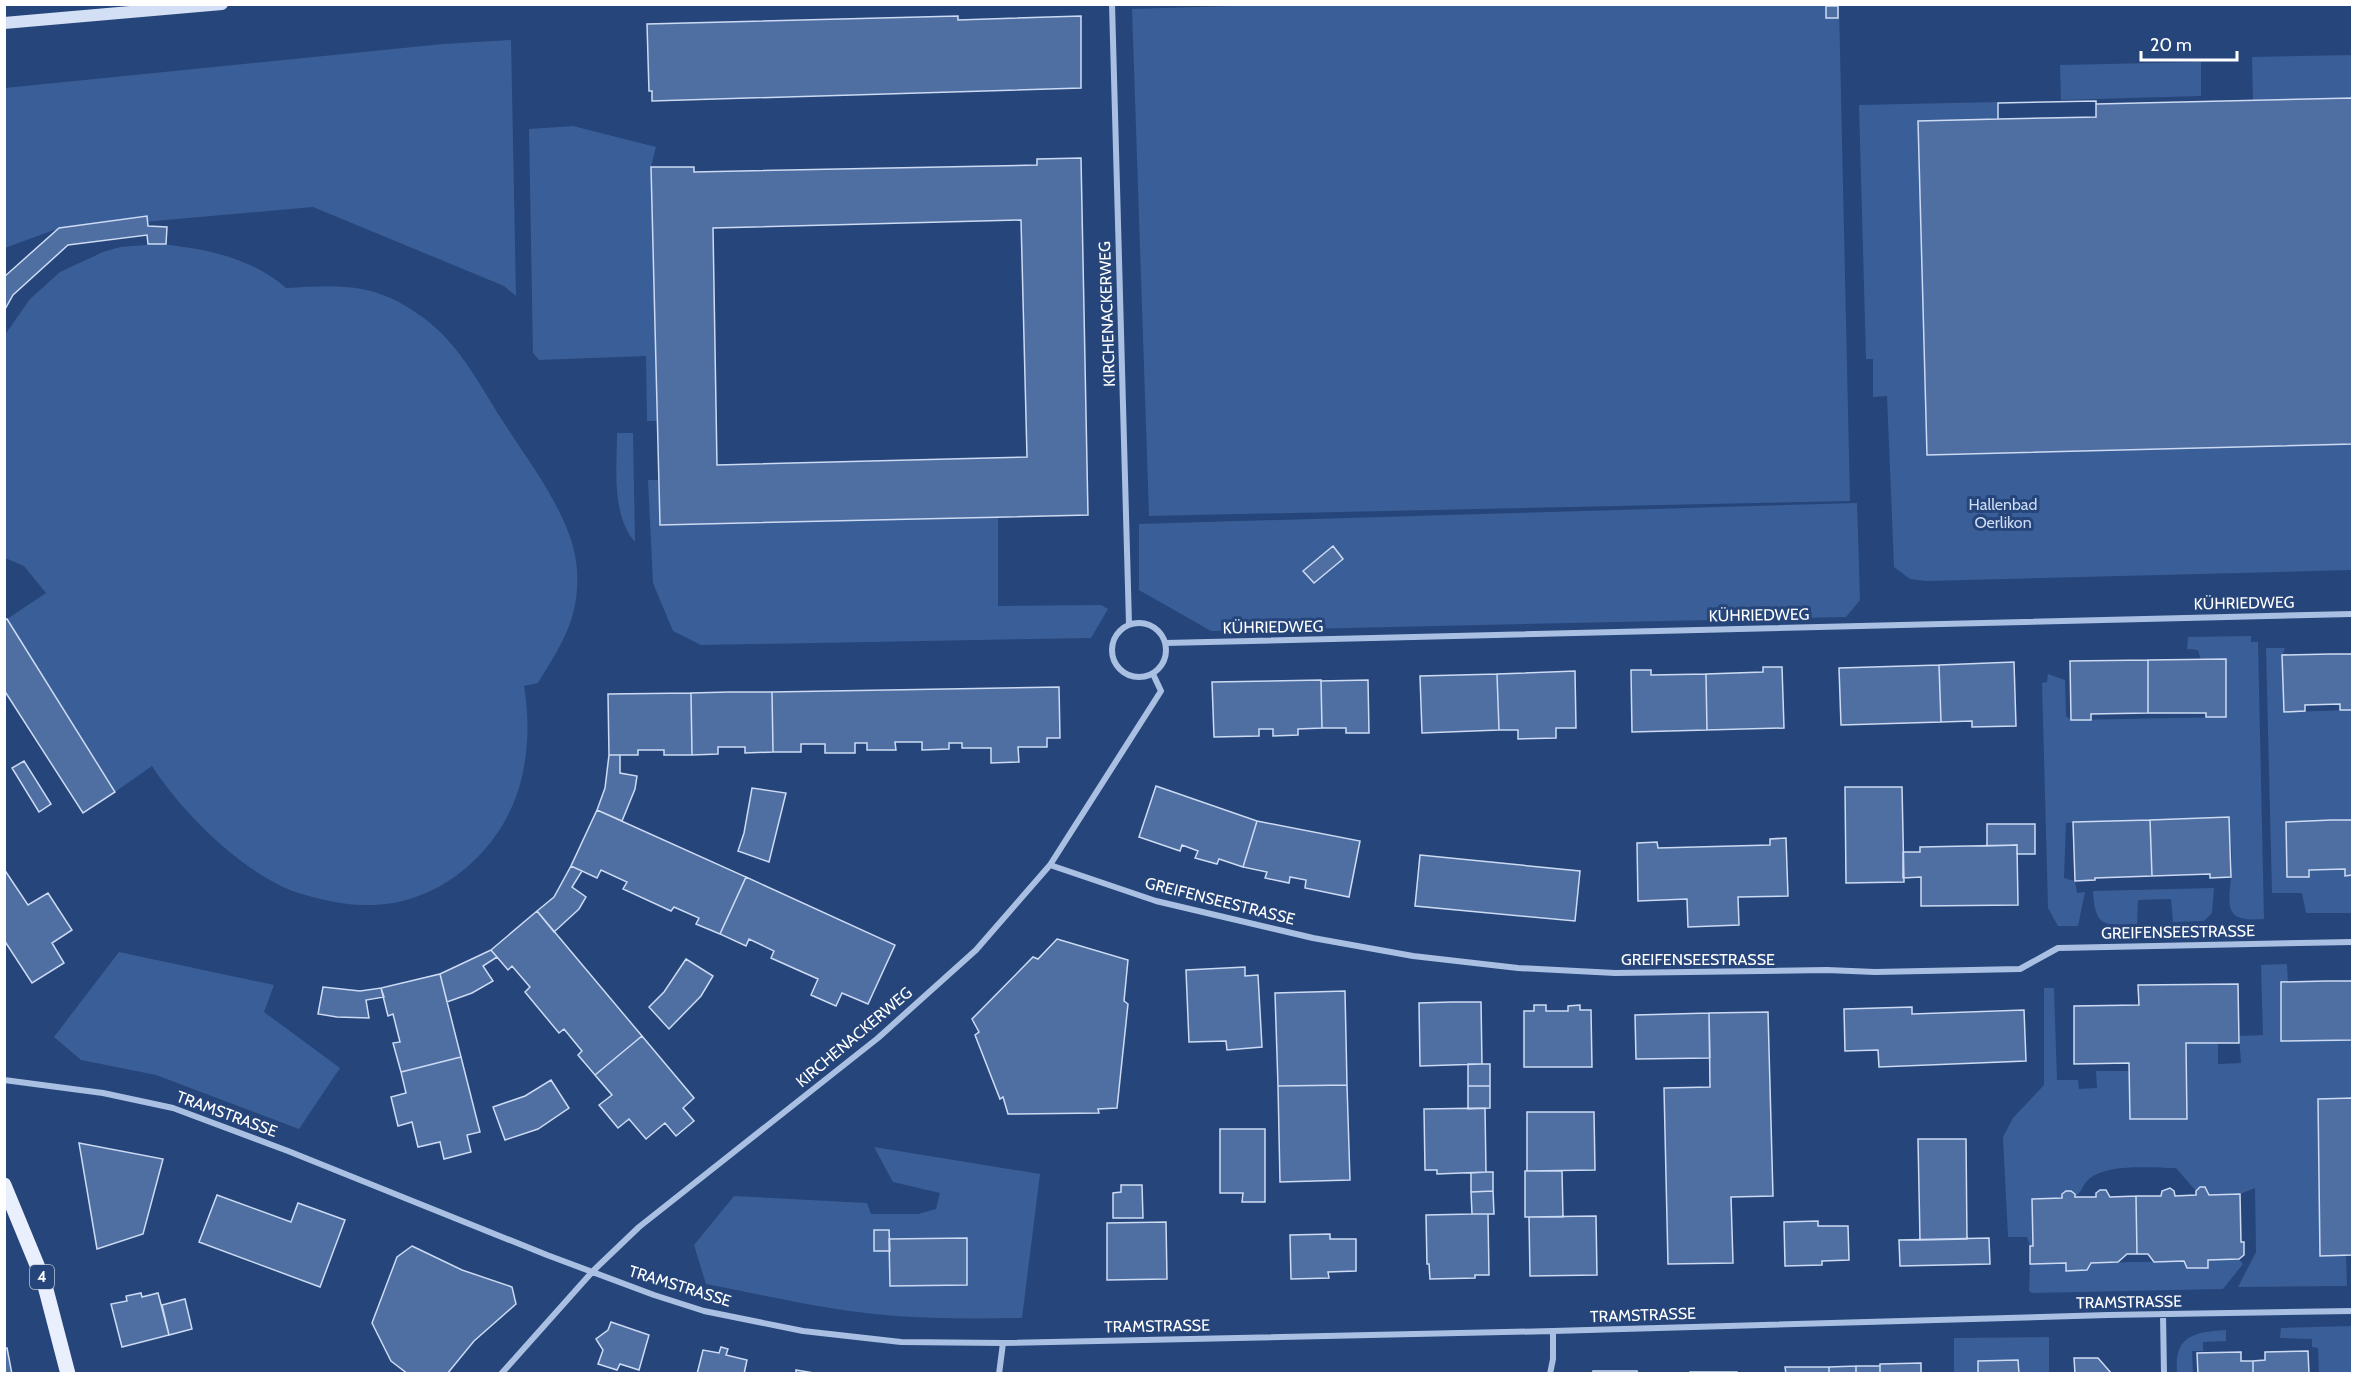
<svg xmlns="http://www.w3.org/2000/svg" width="2357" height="1378" viewBox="0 0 2357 1378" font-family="Cabin,sans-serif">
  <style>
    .green { fill: #3a5e97 }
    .building { fill: #4f6fa3; stroke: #ccdbf3; stroke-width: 1.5; fill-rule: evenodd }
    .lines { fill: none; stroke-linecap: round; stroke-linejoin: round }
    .street { stroke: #aac0e3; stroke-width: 6 }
    .secondary { stroke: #d3dff4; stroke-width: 12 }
    .primary { stroke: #e9effc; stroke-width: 15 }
    .labels { text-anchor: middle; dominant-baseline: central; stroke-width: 6; stroke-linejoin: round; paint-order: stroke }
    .shield { fill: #26457a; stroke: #bec7d7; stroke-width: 1.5 }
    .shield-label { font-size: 15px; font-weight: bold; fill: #fff }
    .street-label { font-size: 16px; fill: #fff; stroke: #26457a }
    .park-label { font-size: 16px; fill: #ccdbf3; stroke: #26457a }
  </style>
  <rect width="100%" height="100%" fill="#26457a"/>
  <!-- green -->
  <path class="green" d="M1292 4 1839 5 1850 501 1149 516 1132 9Z
    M511 40 516 296 504 286 313 207 54 230 5 248V88L443 44Z
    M2352 55V98L2253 100 2252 57Z
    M2201 62V96L2061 100 2060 65Z
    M1998 102V119L1918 122 1927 455 2352 444V570L1926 581 1910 579 1894 567 1887 396 1873 397V359H1866L1859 105Z
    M573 126 656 147 651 167 657 421H647L646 356 539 360 533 353 529 129Z
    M158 244C203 248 251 257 286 288 326 286 359 282 397 301 411 309 427 319 438 330 465 355 484 392 504 423 531 465 573 518 577 569 580 618 562 643 538 683L524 686C531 726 528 774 510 811 484 866 427 907 365 905 344 905 322 900 302 894 247 878 182 813 152 766L115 792 7 619 46 593 24 566 5 558 4 336 30 299 60 272 103 252 120 247Z
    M617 433H633L635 542C611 514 617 469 617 433Z
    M648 480H658L660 525 998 517V606L1101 605 1108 609 1091 638 701 645 673 631 653 583Z
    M1857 503 1860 600 1846 617 1211 631 1139 590V524Z
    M2251 636V642H2258L2264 919C2225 922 2228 909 2231 877 2233 859 2231 835 2228 817L2066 823 2064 878 2075 881 2077 893 2085 892 2078 926H2058L2048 908 2042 683 2047 682 2048 674 2065 680 2066 716 2071 720 2226 717V659L2201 660 2198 650 2187 649 2188 637Z
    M2266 648H2285L2282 656 2284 712 2352 710V913H2306L2302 893H2272Z
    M2214 888 2212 913 2204 921 2173 922 2171 899 2138 900 2137 924C2105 925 2095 929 2093 891Z
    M119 952 274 985 264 1012 340 1068 299 1129 156 1075 81 1060 54 1037Z
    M2287 964 2288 982H2281V1040H2352V1098L2318 1099 2320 1256 2346 1255 2347 1286 2238 1287 2256 1252 2255 1188 2240 1194 2209 1195 2205 1187H2200L2196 1191 2176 1168C2152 1168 2108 1163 2089 1179 2083 1184 2082 1192 2075 1197V1194C2070 1191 2067 1190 2062 1194V1198L2032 1199 2033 1246H2030L2027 1237H2008L2003 1137 2013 1118 2044 1085V988H2054L2057 1080H2078L2079 1089 2097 1088 2096 1071H2129L2130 1119H2187L2186 1043H2218V1064L2241 1063 2239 1036 2263 1035 2261 965Z
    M874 1147 1040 1174 1022 1318C973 1319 923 1319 874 1314 818 1308 762 1295 706 1284L694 1245 734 1196 867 1203 871 1214H918L936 1209 940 1193 893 1182Z
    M2239 1259 2243 1264 2223 1289 2032 1293 2029 1291 2030 1264 2066 1263V1271L2086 1270 2091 1263 2184 1261 2187 1268 2208 1260Z
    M2352 1326V1373H2319L2318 1348 2312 1347V1339L2280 1338 2281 1328Z
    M2226 1330V1341L2203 1342V1351H2192L2193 1373H2177C2174 1336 2193 1332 2226 1330Z
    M2049 1337V1373H1954V1338Z"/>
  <!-- building -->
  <path class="building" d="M1826 6H1838V18H1826Z
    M958 16V20L1081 16V88L652 101V91H649L647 24Z
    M2352 98V444L1927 455 1918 121 1998 119V103L2096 101V104Z
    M2096 101V117L1998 119V103Z
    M1081 158 1088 515 660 525 651 167H694V172L1037 165V159ZM1021 220 1027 457 717 465 713 228Z
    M147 216 148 226 167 227 166 244H148L147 235 68 245 13 295 4 311V277L59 228Z
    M1333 546 1343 559 1314 583 1303 571Z
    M7 619 115 792 83 813 4 690V620Z
    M2330 654H2352V710H2340V704L2305 705V711L2284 712 2282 655Z
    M2226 659V717H2206V713H2148V660Z
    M2148 660V713L2091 714V720H2071L2070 661Z
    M2014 662 2016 726 1972 727V721L1941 722 1939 665Z
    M1939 665 1941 722 1841 725 1839 668Z
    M1763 667H1782L1784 728 1707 730 1706 674 1763 672Z
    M1631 670H1651V675L1706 674 1707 730 1632 732Z
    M1575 671 1576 728H1556V738L1518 739V730H1499L1497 674Z
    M1497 674 1499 730 1422 733 1420 676Z
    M1321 680 1322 728 1298 729V735L1273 736V729H1259V736L1214 737 1212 682Z
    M1368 680 1369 733H1346V728H1322L1321 681Z
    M1059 687 1060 738H1047V747H1018L1019 762 991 763V748H962V743H949V749L922 750V742H895L896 750H867V743H855V753H825V744H801V752H773L772 692Z
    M729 692H772L773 752 745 753V747H718V754L692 755 691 693Z
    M691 693 692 755H664V750H638V755H609L608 694Z
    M609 755H620V773L637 776 635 789 622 821 597 810 605 788Z
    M24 761 51 804 39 812 12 768Z
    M1156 786 1257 821 1243 867 1219 859 1217 864 1195 858 1198 851 1182 845 1180 851 1139 837Z
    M1845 787H1902L1904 882 1846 883Z
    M752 788 786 793 769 862 738 851 744 833Z
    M597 810 746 877 720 934 696 924 699 918 674 907 671 911 623 889 627 882 601 870 597 878 571 866Z
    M2229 817 2231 877 2210 878V874L2152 876 2150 820Z
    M2150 820 2152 876 2095 878V880L2075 881 2073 822Z
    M2331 820H2352V875L2345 876V869L2309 870V877H2287L2286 822Z
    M1257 821 1360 841 1349 897 1305 888 1306 880 1290 877 1289 883 1265 878 1267 872 1243 867Z
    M1987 824H2035V854H2017V845L1987 846Z
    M1786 838 1788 896 1738 897 1739 925 1688 927 1687 899 1638 901 1637 843 1657 842 1658 848 1770 845V839Z
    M2017 845 2018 905 1921 906V877L1903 878V852H1920V847Z
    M1420 855 1580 871 1575 921 1415 906Z
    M571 866 582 871 572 887 586 897 579 909 554 932 537 911 554 897Z
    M4 869 28 905 48 893 72 930 52 943 64 963 32 983 4 940Z
    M746 877 895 945 868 1004 842 993 836 1006 811 995 818 979 771 958 774 951 749 939 746 946 720 934Z
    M537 911 642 1036 595 1075 578 1055 582 1051 564 1029 559 1033 525 992 530 987 512 966 508 970 491 950Z
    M1057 939 1128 960 1124 1001 1128 1004 1117 1108 1098 1109 1099 1113 1008 1114 1003 1097 1000 1099 975 1035 979 1032 972 1019 1033 957 1038 959Z
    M491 950 497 957 483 966 493 981 472 993 447 1002 440 974Z
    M686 959 713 976 701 996 669 1029 649 1007 664 992Z
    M1245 967V976L1258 975 1262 1047 1227 1050 1226 1041 1189 1042 1186 970Z
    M440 974 461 1057 401 1072 393 1043 400 1042 393 1014 388 1016 381 988Z
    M2326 981H2352V1040L2281 1041V982Z
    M2238 984 2239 1043H2186L2187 1119H2130L2129 1063 2074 1064V1006L2139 1005 2138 985Z
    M323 987 360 991 381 988 384 997 366 1000 369 1018 337 1017 318 1014Z
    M1345 991 1347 1085 1278 1086 1275 993Z
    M1452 1002H1481L1482 1064 1420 1066 1419 1003Z
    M1534 1005H1546V1011H1568V1006L1580 1005V1010H1591L1592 1067H1524V1011H1534Z
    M1912 1007V1014L2024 1010 2026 1061 1879 1067 1878 1050 1845 1051 1844 1009Z
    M1768 1012 1773 1196 1731 1197 1733 1263 1668 1264 1664 1088 1710 1087 1709 1013Z
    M1709 1013 1710 1058 1636 1059 1635 1015Z
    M642 1036 694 1098 683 1108 694 1121 676 1136 665 1123 646 1139 629 1119 618 1128 599 1105 612 1095 595 1075Z
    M461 1057 480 1132 467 1135 471 1152 444 1159 440 1142 418 1147 412 1122 398 1126 391 1097 406 1093 401 1072Z
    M1468 1064H1490V1086H1468Z
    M551 1080 569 1108 538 1129 505 1140 493 1107 525 1096Z
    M1347 1085 1350 1180 1280 1182 1278 1086Z
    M1468 1086H1490V1108L1468 1109Z
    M2352 1098V1255L2320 1256 2318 1099Z
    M1485 1108 1486 1172 1437 1174V1170H1425L1424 1109Z
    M1527 1112H1594L1595 1170 1527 1171Z
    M1220 1129H1265V1202H1242L1243 1193H1220Z
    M1918 1139H1966L1967 1239 1920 1240Z
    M79 1143 163 1159 143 1234 97 1249Z
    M1525 1171H1562L1563 1217H1525Z
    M1486 1172H1493V1191L1471 1192V1173Z
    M1121 1185H1142L1143 1218H1113V1193L1121 1192Z
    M2200 1187H2205L2209 1195 2240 1194 2241 1242H2244V1255L2239 1259 2208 1260V1268H2187L2184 1261 2154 1262 2148 1254H2137L2136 1196H2161L2162 1191 2170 1188 2174 1191 2175 1196 2196 1195V1191Z
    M2100 1190H2106L2110 1197 2136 1196 2137 1254H2127L2118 1262 2091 1263 2087 1270 2066 1271V1263L2030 1264V1246H2033L2032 1199 2062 1198V1194L2066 1191H2071L2075 1194V1197H2096V1193Z
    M1493 1191 1494 1214H1472L1471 1192Z
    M217 1195 291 1222 298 1203 345 1220 320 1287 199 1242Z
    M1472 1214H1488L1489 1275H1475V1278L1430 1279 1429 1264H1427L1426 1215Z
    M1596 1216 1597 1275 1530 1276 1529 1217Z
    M1818 1221V1226H1848L1849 1260 1822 1261V1265L1785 1266 1784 1222Z
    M1166 1222 1167 1279 1107 1280V1223Z
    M874 1230H889L890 1251H874Z
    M1330 1234V1239H1356V1271L1328 1272 1329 1278 1291 1279 1290 1235Z
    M967 1238V1285L890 1286 889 1239Z
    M1989 1238 1990 1264 1900 1266 1899 1240Z
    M412 1246 462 1270 512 1287 516 1304 474 1341 447 1374H408L391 1361 372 1323 397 1257Z
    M141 1293 142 1297 158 1293 169 1335 122 1347 111 1304 127 1301 126 1296Z
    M185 1299 192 1329 169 1335 162 1305Z
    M611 1322 649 1335 639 1370 620 1364 617 1370 598 1364 603 1350 596 1339 608 1330Z
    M721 1347 728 1349 726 1355 747 1360 744 1374H697L703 1350 719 1353Z
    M7 1348 12 1374H4V1349Z
    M2308 1351 2309 1374H2253V1361L2265 1360V1352Z
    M2241 1352V1361H2253V1374H2198L2197 1353Z
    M2074 1358H2098L2112 1374H2075Z
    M2018 1360 2019 1374H1978V1361Z
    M1921 1363V1374H1880V1364Z
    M1856 1366V1374H1829V1367Z
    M1856 1366H1880V1374H1856Z
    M1785 1367H1829V1374H1786Z
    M796 1370 820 1374H796Z
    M1593 1371H1637V1374H1593Z
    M1690 1372H1737V1374H1690Z"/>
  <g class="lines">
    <!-- street -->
    <path class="street" d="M1112 4 1129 624
      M1112 650a27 27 0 1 1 54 0a27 27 0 1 1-54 0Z
      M1165 643 2352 614
      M1050 865 1156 901 1313 938 1413 956 1518 968 1615 973 1827 970 1875 972 2020 969 2058 948 2352 942
      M4 1080 103 1093 173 1108 288 1151 547 1255 654 1295 704 1311 803 1331 901 1342 1003 1343 1553 1331 2108 1315 2352 1311
      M2163 1314 2164 1374
      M501 1374 593 1271 639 1227 878 1038 976 950 1050 865 1161 691 1153 674
      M999 1374 1003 1343
      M1550 1374 1553 1359V1331"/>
    <!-- secondary -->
    <path class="secondary" d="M4 23 222 4"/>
    <!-- primary -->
    <path class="primary" d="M4 1185 44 1282 68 1374"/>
  </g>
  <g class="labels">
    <!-- shield labels -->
    <rect class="shield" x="30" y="1265" width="24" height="24" rx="4.5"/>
    <g class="shield-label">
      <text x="42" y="1277">4</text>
    </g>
    <!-- street labels -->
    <g class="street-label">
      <text transform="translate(1107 314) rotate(-92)">KIRCHENACKERWEG</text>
      <text transform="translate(2244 603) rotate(-1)">KÜHRIEDWEG</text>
      <text transform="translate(1759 615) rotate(-1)">KÜHRIEDWEG</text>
      <text transform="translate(1273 627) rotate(-1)">KÜHRIEDWEG</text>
      <text transform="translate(1220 901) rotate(14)">GREIFENSEESTRASSE</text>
      <text transform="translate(2178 932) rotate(-1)">GREIFENSEESTRASSE</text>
      <text x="1698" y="959">GREIFENSEESTRASSE</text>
      <text transform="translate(854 1037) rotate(-40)">KIRCHENACKERWEG</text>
      <text transform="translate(227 1114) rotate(20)">TRAMSTRASSE</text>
      <text transform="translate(680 1286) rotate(17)">TRAMSTRASSE</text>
      <text transform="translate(2129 1302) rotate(-1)">TRAMSTRASSE</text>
      <text transform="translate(1643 1315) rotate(-2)">TRAMSTRASSE</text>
      <text transform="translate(1157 1326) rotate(-1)">TRAMSTRASSE</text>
    </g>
    <!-- park labels -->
    <g class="park-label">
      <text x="2003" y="504">Hallenbad<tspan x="2003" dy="18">Oerlikon</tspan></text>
    </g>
  </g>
  <!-- border -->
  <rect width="2357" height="1378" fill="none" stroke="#ffffff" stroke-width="12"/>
  <!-- scale -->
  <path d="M2141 51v9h96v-9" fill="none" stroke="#ffffff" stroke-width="3"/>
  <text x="2150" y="51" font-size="18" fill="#ffffff" stroke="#26457a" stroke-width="4.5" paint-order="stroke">20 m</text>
</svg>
